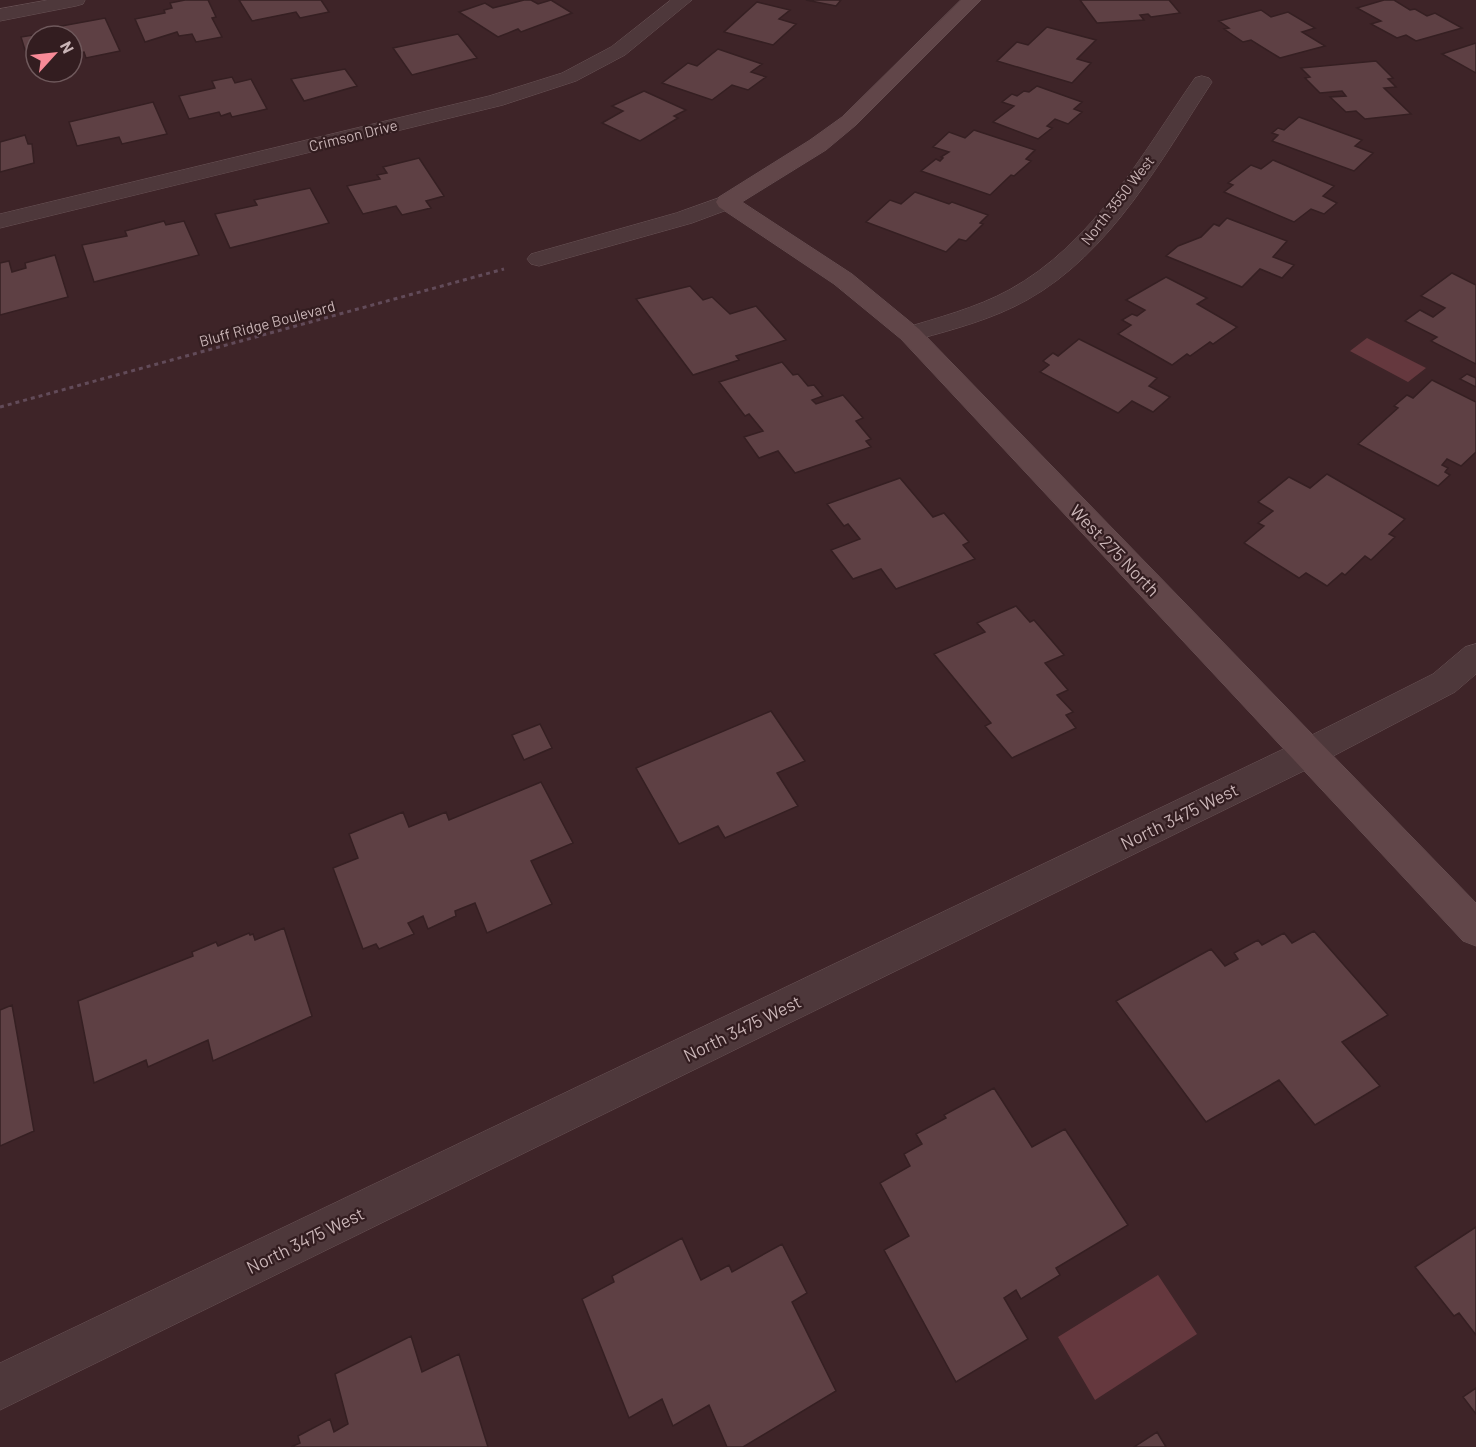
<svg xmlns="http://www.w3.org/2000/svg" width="1476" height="1447" viewBox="0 0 1476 1447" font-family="Barlow,sans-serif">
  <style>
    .water { fill: #65383e }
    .building { fill: #5e4044; stroke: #351f22; stroke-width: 1.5 }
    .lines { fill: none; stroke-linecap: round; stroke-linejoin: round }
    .street-casing { stroke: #695356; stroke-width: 1 }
    .secondary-casing { stroke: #695356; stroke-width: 1 }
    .path { stroke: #624b59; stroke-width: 3; stroke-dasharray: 4 4; stroke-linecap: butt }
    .street { fill: #4e383b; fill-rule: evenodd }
    .secondary { fill: #614649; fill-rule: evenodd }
    .labels { text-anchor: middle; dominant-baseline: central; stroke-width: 4.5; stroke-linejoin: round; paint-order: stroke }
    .far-street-label { font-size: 15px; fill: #c9b4b6; stroke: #331d20 }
    .street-label { font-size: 18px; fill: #c9b4b6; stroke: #331d20 }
  </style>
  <rect width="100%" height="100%" fill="#3e2428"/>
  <!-- water -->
  <path class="water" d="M1367 338 1426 368 1408 382 1350 351Z
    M1158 1275 1197 1334 1095 1400 1058 1337Z"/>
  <!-- building -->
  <path class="building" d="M185 0H208L216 17 212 18 222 37 196 42 192 34 179 36 177 32 145 42 135 19 165 13 164 10 172 8 170 3Z
    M239 0H321L329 12 300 18 296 12 252 21Z
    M524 0H531L538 4 551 0 572 13 521 32 518 29 498 37 459 12 485 3 493 8Z
    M806 0H841L836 6Z
    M1080 0H1169L1180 13 1151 17 1148 14 1140 15 1144 20 1097 23Z
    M1384 0H1394L1410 10 1415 9 1427 16 1435 13 1462 28 1416 41 1406 35 1397 38 1371 24 1381 21 1357 8Z
    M757 2 790 10 779 19 796 24 773 45 724 32Z
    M1261 10 1271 17 1288 12 1315 28 1302 32 1325 46 1280 58 1251 40 1243 42 1224 29 1229 28 1219 21Z
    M105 18 120 51 86 58 84 52 72 54V36H36V62L29 63 21 37 58 31 56 27Z
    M1047 27 1096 40 1077 59 1091 63 1072 83 997 61 1017 42 1028 45Z
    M458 34 477 58 412 75 393 48Z
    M1476 43V73L1442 54Z
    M718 49 762 64 751 72 766 77 748 90 732 85 712 100 662 83 688 63 697 66Z
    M1376 61 1393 78 1388 79 1396 87 1384 88 1411 114 1365 119 1356 111 1346 112 1330 97 1346 96 1342 91 1320 93 1305 78 1310 77 1301 68Z
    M345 69 357 86 304 101 291 79Z
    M232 77 235 83 251 79 267 109 232 117 230 113 221 116 219 112 189 119 179 96 215 88 212 81Z
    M1037 86 1082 102 1074 109 1082 112 1068 124 1055 119 1047 126 1052 128 1038 139 993 122 1014 106 1002 102 1012 94 1017 96 1024 91 1029 92Z
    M644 91 686 110 674 116 678 118 640 141 602 123 623 111 612 106Z
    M153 102 167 134 122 144 119 137 77 146 69 122Z
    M1299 117 1362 140 1355 146 1373 153 1354 171 1272 141 1278 135 1272 133 1278 128 1284 130Z
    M974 130 1035 150 1026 159 1031 161 1014 176 1011 175 990 195 921 171 936 159 940 161 943 158 941 157 949 152 933 147 949 132 965 138Z
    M25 135 28 144H32L34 163 0 172V142Z
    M419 158 444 196 426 201 431 208 402 215 396 206 363 214 347 186 380 179 377 175 387 173 383 167Z
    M1273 160 1334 186 1323 196 1337 203 1324 214 1311 209 1294 222 1224 192 1233 185 1228 183 1251 165 1261 169Z
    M310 188 329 223 230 248 215 214 257 205 254 200Z
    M915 192 949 204 952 202 988 215 980 223 983 224 966 241 959 239 946 252 866 222 890 200 901 204Z
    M1227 218 1287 241 1273 257 1294 265 1282 278 1260 269 1242 287 1166 256 1178 246 1201 237 1214 224 1219 226Z
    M164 221 166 225 184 221 199 255 94 282 82 245 127 236 125 231Z
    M55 255 68 297 0 315V263L9 261 12 272 26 268 25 263Z
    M1452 273 1476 285V364L1431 341 1437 337 1405 321 1420 310 1433 317 1445 308 1421 296Z
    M1166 277 1207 298 1197 304 1237 327 1213 344 1210 342 1190 356 1187 354 1172 365 1118 334 1131 325 1122 320 1132 314 1137 316 1145 310 1126 300Z
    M690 286 703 300 712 297 730 314 756 306 786 340 736 356 739 360 693 375 636 299Z
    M1079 339 1157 378 1149 386 1170 397 1153 412 1132 401 1118 413 1040 372 1049 365 1043 361 1053 353 1058 356Z
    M782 362 793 375 798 374 808 386 814 385 823 396 812 400 816 404 843 395 863 418 856 421 871 439 866 441 871 447 795 473 778 451 759 458 744 437 763 431 749 414 745 416 719 382Z
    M1467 374 1476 378V387L1460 379Z
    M1432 380 1476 402V452L1461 466 1447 459 1442 465 1448 468 1445 472 1450 475 1438 486 1358 444 1398 408 1394 406 1407 395 1413 398Z
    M1327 474 1405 519 1389 534 1395 537 1371 560 1365 556 1345 575 1342 573 1327 586 1306 573 1299 578 1244 543 1264 526 1258 523 1273 511 1258 502 1289 477 1310 488Z
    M900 478 933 517 944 513 969 542 963 545 975 559 896 589 881 569 853 579 831 550 860 539 848 524 844 526 827 504Z
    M1016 606 1030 622 1034 620 1064 655 1045 663 1068 690 1057 695 1073 712 1066 715 1076 728 1012 758 985 726 991 723 934 654 985 632 977 623Z
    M771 711 805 761 777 773 798 806 725 838 718 826 679 844 636 768Z
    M540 724 552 748 524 760 512 735Z
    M541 782 573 843 531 861 552 904 487 933 475 903 455 911 456 916 428 929 423 916 408 923 414 934 379 949 376 944 363 949 333 868 358 858 349 834 403 812 409 827 446 812 449 820Z
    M284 928 312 1016 213 1061 208 1040 148 1067 146 1060 94 1083 78 1001 193 956 192 952 216 942 218 946 249 933 250 935 253 934 255 940Z
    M1314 931 1388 1015 1342 1042 1380 1086 1315 1125 1279 1080 1206 1122 1116 1001 1211 949 1225 966 1238 959 1234 953 1258 940 1262 945 1284 933 1292 943Z
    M12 1005 34 1131 0 1146V1010Z
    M994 1088 1032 1147 1065 1129 1128 1225 1056 1268 1060 1275 1021 1299 1016 1290 1004 1298 1028 1339 956 1382 884 1250 909 1236 880 1183 910 1166 904 1154 922 1144 916 1134 946 1118 944 1115Z
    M1476 1227V1335L1459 1313 1454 1316 1415 1267Z
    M682 1238 701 1280 729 1265 732 1272 782 1244 807 1293 792 1302 836 1391 743 1447H727L709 1405 673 1426 662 1399 629 1418 582 1299 614 1282 612 1276Z
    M411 1336 422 1372 459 1354 488 1447H291L300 1443 298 1436 330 1419 334 1432 348 1424 335 1374Z
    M1476 1388V1414L1463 1397Z
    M1157 1432 1166 1447H1134Z"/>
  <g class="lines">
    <!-- street casing -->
    <g class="street-casing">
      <path id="street" d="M48 0H85L83 4 76 6 0 21V9Z
        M671 0H692L625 55 576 81 503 105 0 228V214L489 96 562 73 611 47Z
        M1202 76 1209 78 1212 82C1161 160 1111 253 1027 300 993 319 955 329 919 339L910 342 901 339 897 334 901 329C937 318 976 308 1009 290 1093 244 1142 154 1195 78Z
        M727 195 735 197 738 202 735 207 692 223 539 266 531 264 527 259 531 254 676 213Z
        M1476 644V674L1455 692 1320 763 0 1410V1363L1296 743 1433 674 1465 647Z"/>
    </g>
    <!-- secondary casing -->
    <g class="secondary-casing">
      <path id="secondary" d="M961 0H981L856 125 826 150 742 202 852 274 919 329 1476 903V946L1463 941 901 339 834 284 719 207 716 202 719 197 810 140 842 117Z"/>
    </g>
    <!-- path -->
    <path class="path" d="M0 407 504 269"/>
    <!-- street -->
    <use href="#street" class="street"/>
    <!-- secondary -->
    <use href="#secondary" class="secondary"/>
  </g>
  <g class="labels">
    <!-- far-street labels -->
    <g class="far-street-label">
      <text transform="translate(353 135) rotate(-14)">Crimson Drive</text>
      <text transform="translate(1117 200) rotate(-52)">North 3550 West</text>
      <text transform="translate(267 323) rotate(-15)">Bluff Ridge Boulevard</text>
    </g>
    <!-- street labels -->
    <g class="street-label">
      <text transform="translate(1115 550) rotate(46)">West 275 North</text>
      <text transform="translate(1179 816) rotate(-26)">North 3475 West</text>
      <text transform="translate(742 1028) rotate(-26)">North 3475 West</text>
      <text transform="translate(305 1240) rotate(-26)">North 3475 West</text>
    </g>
  </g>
  <!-- north arrow -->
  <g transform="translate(54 54) rotate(63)"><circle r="28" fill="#331d20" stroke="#6f595c" stroke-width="1.5"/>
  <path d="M0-4.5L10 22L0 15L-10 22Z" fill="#f88a97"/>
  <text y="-9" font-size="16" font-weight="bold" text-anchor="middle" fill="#c9b4b6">N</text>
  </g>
</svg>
